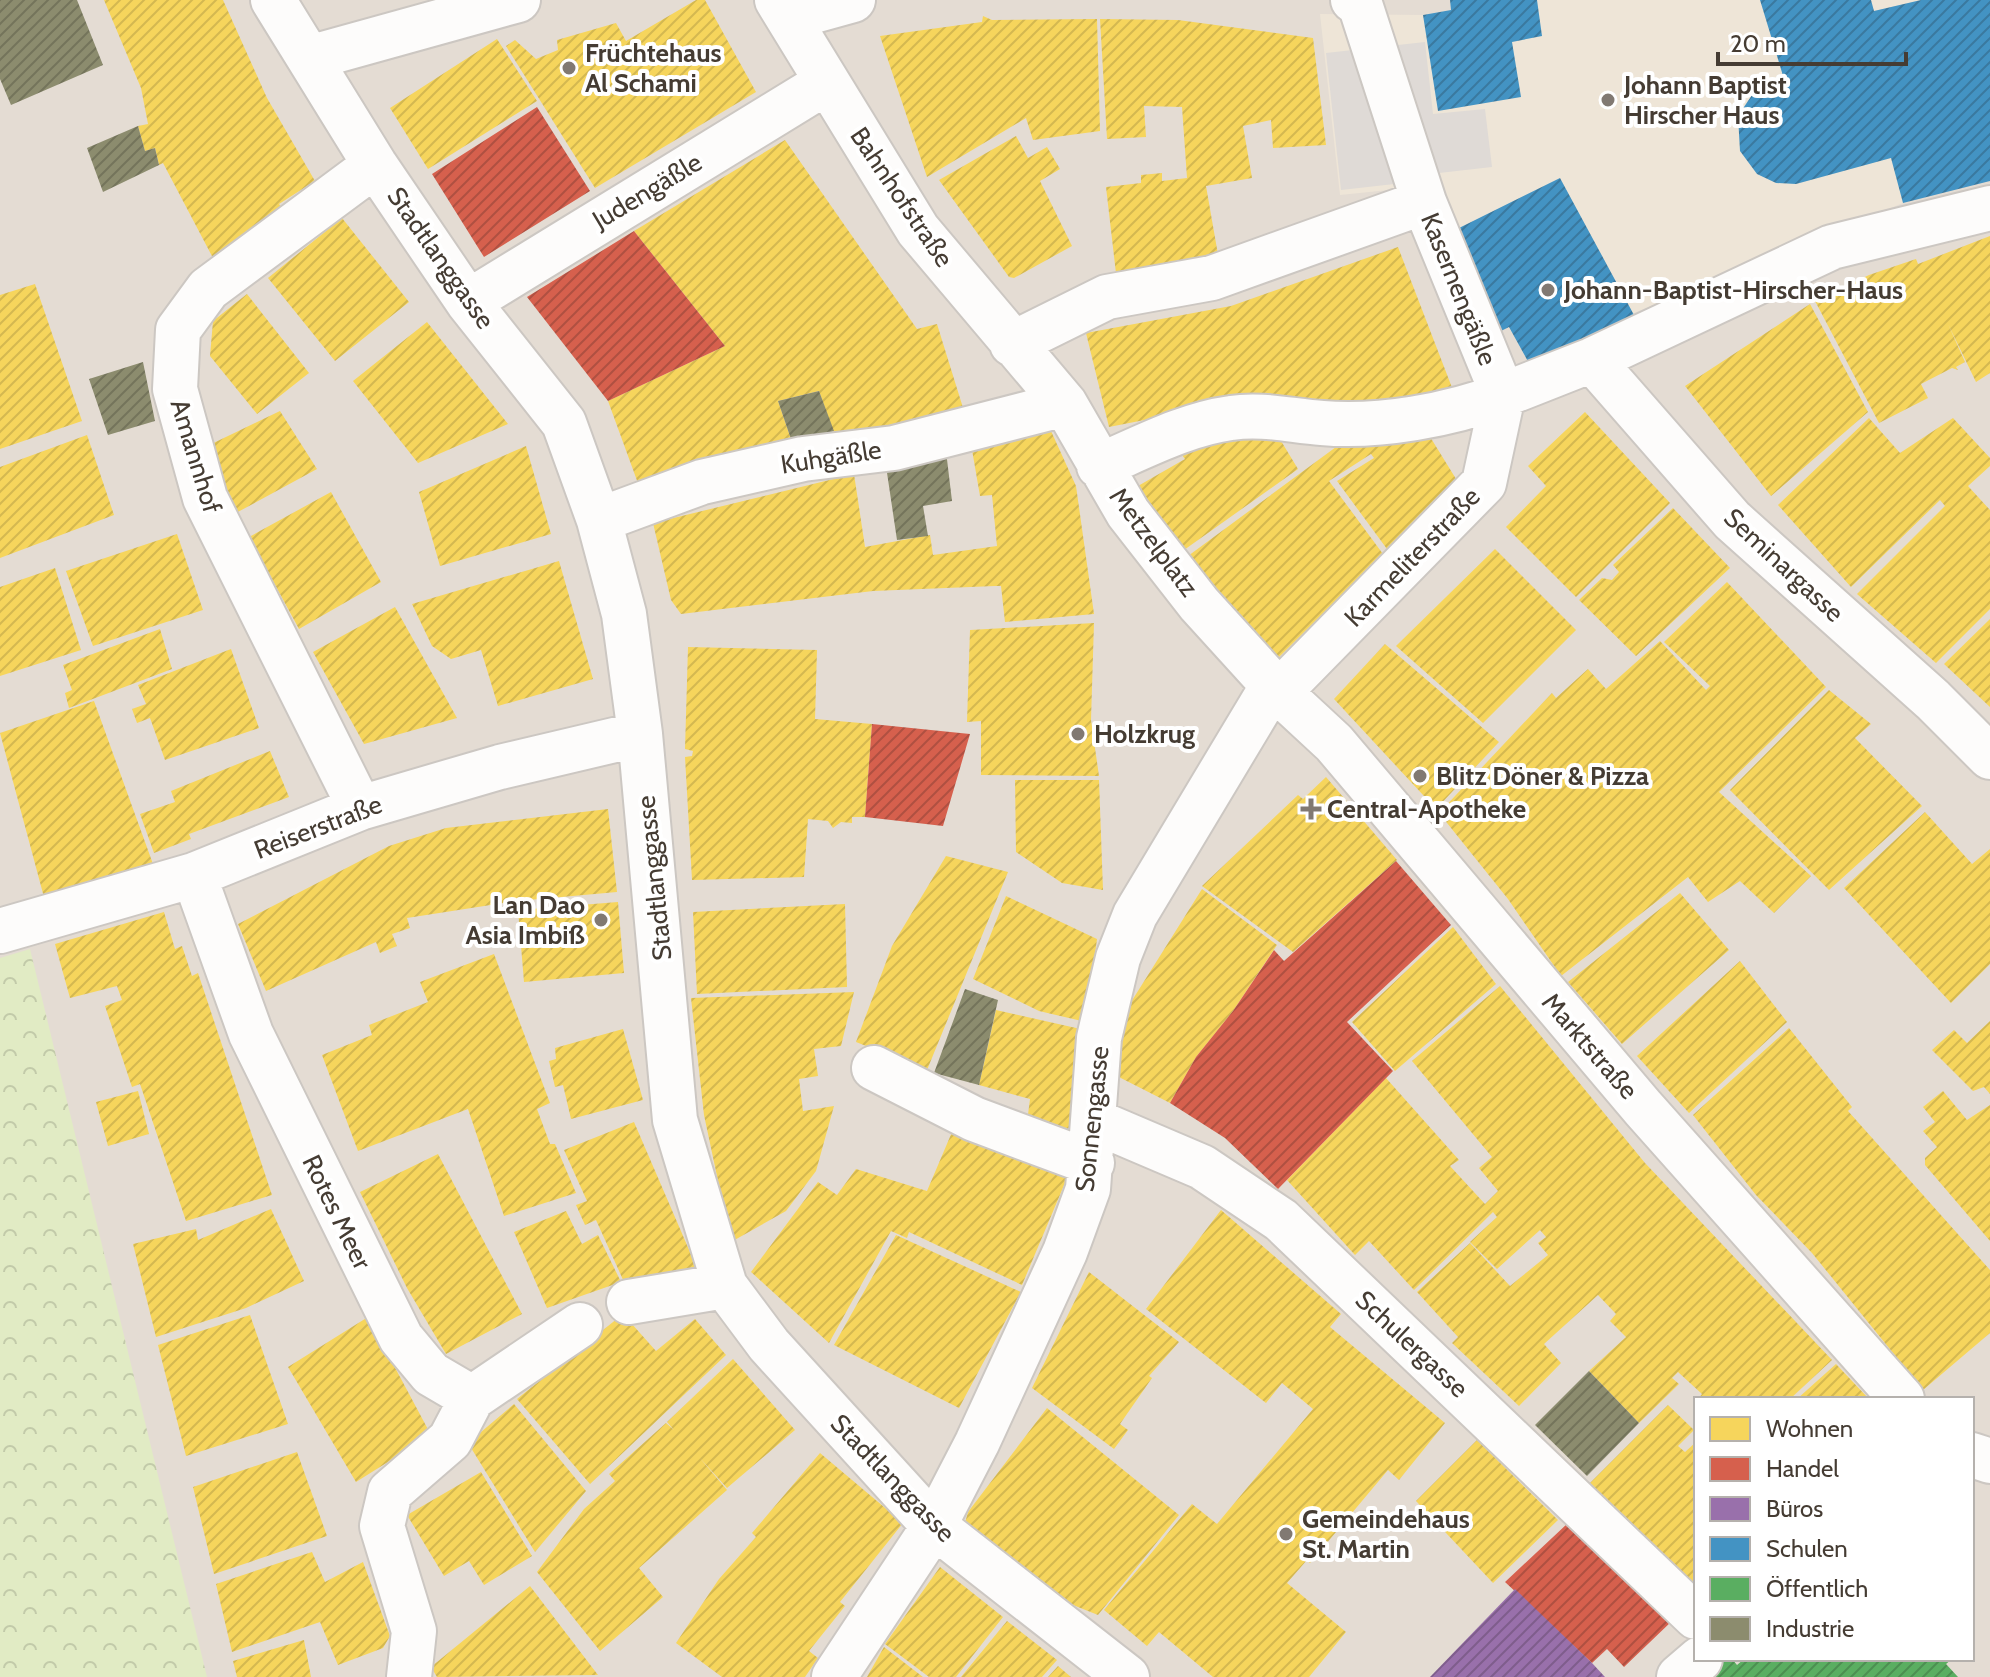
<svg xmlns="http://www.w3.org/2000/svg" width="1990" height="1677" viewBox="0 0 1990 1677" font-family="Cabin,sans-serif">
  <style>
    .residential { fill: #e4dcd3; fill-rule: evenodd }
    .education { fill: #eee5d7 }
    .park { fill: url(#park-crowns) }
    .parking { fill: #dfdad6 }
    .homes { fill: url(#homes-hatch) }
    .shops { fill: url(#shops-hatch) }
    .offices { fill: url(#offices-hatch) }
    .schools { fill: url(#schools-hatch) }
    .public { fill: url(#public-hatch) }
    .industry { fill: url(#industry-hatch) }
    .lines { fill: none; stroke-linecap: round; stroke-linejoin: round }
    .minor-casing { stroke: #ccc7c2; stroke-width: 48 }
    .minor { stroke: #fdfcfb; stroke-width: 44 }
    .poi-dot { fill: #817972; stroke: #fff; stroke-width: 3 }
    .labels { text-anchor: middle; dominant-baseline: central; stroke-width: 8; stroke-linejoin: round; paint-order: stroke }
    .poi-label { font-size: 26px; font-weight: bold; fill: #453c33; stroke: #fff; text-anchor: start }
    .street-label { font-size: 26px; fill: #453c33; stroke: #fff }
  </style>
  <defs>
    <pattern id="park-crowns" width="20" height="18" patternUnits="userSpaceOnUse" patternTransform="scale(2)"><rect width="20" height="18" fill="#e1ebc4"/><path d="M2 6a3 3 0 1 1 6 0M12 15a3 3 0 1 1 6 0" fill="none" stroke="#c2caa9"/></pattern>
    <pattern id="homes-hatch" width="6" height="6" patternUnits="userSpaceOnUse" patternTransform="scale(2)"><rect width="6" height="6" fill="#f6d55c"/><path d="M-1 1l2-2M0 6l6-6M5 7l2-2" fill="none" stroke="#d4b850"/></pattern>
    <pattern id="shops-hatch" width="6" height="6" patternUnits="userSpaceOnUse" patternTransform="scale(2)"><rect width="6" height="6" fill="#d6604d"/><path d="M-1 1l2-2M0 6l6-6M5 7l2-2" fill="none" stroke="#af5041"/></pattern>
    <pattern id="offices-hatch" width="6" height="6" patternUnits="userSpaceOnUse" patternTransform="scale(2)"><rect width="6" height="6" fill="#9970ab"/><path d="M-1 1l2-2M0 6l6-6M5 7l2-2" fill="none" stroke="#7f5d8c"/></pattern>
    <pattern id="schools-hatch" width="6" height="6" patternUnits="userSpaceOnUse" patternTransform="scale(2)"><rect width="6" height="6" fill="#4393c3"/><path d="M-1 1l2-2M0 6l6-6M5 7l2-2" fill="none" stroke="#3a799f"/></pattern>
    <pattern id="public-hatch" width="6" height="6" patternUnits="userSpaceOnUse" patternTransform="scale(2)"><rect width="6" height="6" fill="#5aae61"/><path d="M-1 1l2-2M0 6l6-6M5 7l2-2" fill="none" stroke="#4c8f51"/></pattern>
    <pattern id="industry-hatch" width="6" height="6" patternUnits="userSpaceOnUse" patternTransform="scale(2)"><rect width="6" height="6" fill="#8c8c6e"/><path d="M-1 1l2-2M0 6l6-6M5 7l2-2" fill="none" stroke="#74745b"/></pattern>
  </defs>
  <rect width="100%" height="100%" fill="#f0ebe6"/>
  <!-- residential -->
  <path class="residential" d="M0 0H1990V1677H0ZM1696 1399H1972V1659H1696Z"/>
  <!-- education -->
  <path class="education" d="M1450 0H1924L1874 11 1903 203 1634 313 1530 365 1455 230 1437 185 1340 195 1320 14 1423 15 1451 10Z"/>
  <!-- park -->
  <path class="park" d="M30 949 207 1677H0V958Z"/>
  <!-- parking -->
  <path class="parking" d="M1425 42 1433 114 1485 109 1492 167 1439 173V179L1341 190 1326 53Z"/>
  <!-- homes -->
  <path class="homes" d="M104 0H223L267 98 315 181 279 204 282 208 213 258 163 163 159 165 155 148 145 151 138 126 148 124 141 88Z
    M696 0H705L756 92 595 188 506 46 515 40 536 59 558 50 557 40 616 23 626 41Z
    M983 16 992 20 1097 19 1100 131 1033 140 1026 118 927 177 880 36 982 22Z
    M1100 19 1178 20 1313 38 1326 145 1273 148 1271 120 1243 126 1252 178 1206 186 1220 266 1117 282 1106 187 1141 183V175L1162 173V181L1187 178 1182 107 1144 106 1146 137 1107 139Z
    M497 39 537 101 428 169 390 108Z
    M1016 136 1028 158 1047 147 1060 169 1040 181 1072 246 1014 278 1009 277 939 180Z
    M785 140 917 329 937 324 964 411 837 442 819 391 778 401 793 445 643 497 608 401 725 346 634 231Z
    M342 218 409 302 335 361 268 278Z
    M1990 236V373L1976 382 1948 324 1965 362 1956 367 1958 370 1952 368 1921 384 1928 398 1879 423 1815 301 1869 275 1916 259 1918 264Z
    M1398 247 1456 398 1356 411 1246 400 1109 427 1086 333 1231 306Z
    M35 284 82 421 0 449V295Z
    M247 294 309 373 257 414 210 356 213 321Z
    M1810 304 1868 412 1771 496 1685 386Z
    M427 322 508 424 418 463 353 381Z
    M280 411 317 469 236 513 201 449Z
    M1585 412 1670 503 1576 597 1506 527 1546 486 1528 466Z
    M1869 418 1900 453 1953 418 1990 458V466L1968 486 1990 510V609L1936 663 1857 594 1945 506 1940 500 1851 587 1778 505Z
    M1424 427 1461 487 1387 549 1337 481 1374 458 1371 454 1329 481 1383 554 1277 659 1188 556 1336 447 1364 436Z
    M1051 431 1076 486 1094 614 1005 622 1001 586H995L873 591 681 614 671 600 653 523 854 474 865 547 930 535 933 555 997 546 992 495 980 496 971 444 984 439Z
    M1275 431 1298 469 1184 550 1138 486 1185 459 1182 455 1198 443Z
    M87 435 114 515 0 558V467Z
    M526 446 551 534 440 566 419 492Z
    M331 492 381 582 299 629 249 537Z
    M1673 508 1730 568 1636 656 1579 600 1602 578 1612 580 1619 572 1613 565Z
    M177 534 203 610 93 646 66 571Z
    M1495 549 1576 630 1483 723 1396 646Z
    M559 561 593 679 498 706 481 650 451 659 432 646 412 604Z
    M55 568 81 650 0 676V587Z
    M1727 582 1826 687 1719 792 1811 876 1774 913 1740 881 1708 902 1688 877 1561 976 1508 899 1439 813 1552 693 1556 698 1588 669 1606 689 1660 641 1706 690 1710 686 1664 642Z
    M395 607 457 718 364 744 313 652Z
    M1990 619V707L1944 664Z
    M1094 623 1091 720 1099 776 981 775V721L967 722 970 630Z
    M160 629 172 669 69 708 65 693 72 690 63 665Z
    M1385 644 1499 742 1436 809 1334 699Z
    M688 647 817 650 815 719 872 724 865 817H852V823L841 822 833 828 828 821 808 819 804 877 692 880 685 757 692 756 693 751 685 749Z
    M231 649 259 728 165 760 150 718 137 723 132 709 146 704 138 685Z
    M1829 690 1871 724 1855 738 1922 806 1829 890 1730 790Z
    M94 701 153 864 45 901 0 733Z
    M270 751 289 797 189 834 191 839 154 853 140 814 175 802 171 791Z
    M1326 777 1397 860 1293 952 1202 886 1298 795 1303 799Z
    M1015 780H1099L1103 890 1062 883 1016 852Z
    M608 809 617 892 517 901 407 918 410 928 392 934 397 946 380 953 376 942 266 991 238 924 389 846 446 828Z
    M1925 812 1972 864 1990 849V964L1951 1003 1844 888Z
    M946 856 1008 872 927 1070 856 1042 892 946Z
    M1202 889 1277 945 1233 1011 1196 1057 1170 1103 1109 1072 1116 1026Z
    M1680 893 1729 950 1622 1044 1568 982Z
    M1006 896 1097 939 1086 1022 1039 1011 973 979Z
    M618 902 624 973 524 982 518 910Z
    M845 904 847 987 697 994 693 912Z
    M164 912 175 949 182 946 192 976 198 973 272 1195 186 1221 140 1084 132 1087 105 1006 122 1000 117 986 70 998 55 944Z
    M1453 927 1496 984 1395 1071 1352 1022Z
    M494 954 550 1103 537 1109 550 1144H555L576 1193 504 1216 468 1109 358 1151 322 1055 372 1035 369 1025 428 1002 420 982Z
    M1740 961 1787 1022 1689 1113 1637 1056Z
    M1500 986 1645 1163 1832 1360 1790 1399H1698L1702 1394 1678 1372 1672 1378 1679 1384 1639 1423 1589 1371 1626 1337 1610 1321 1616 1314 1598 1295 1544 1344 1561 1363 1519 1406 1452 1343 1458 1337 1417 1292 1470 1243 1510 1286 1548 1255 1538 1243 1546 1237 1540 1230 1497 1269 1470 1242 1497 1217 1493 1212 1414 1290 1369 1241 1355 1255 1287 1180 1386 1078 1459 1160 1450 1166 1485 1204 1498 1191 1479 1168 1492 1157 1412 1061Z
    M854 992 841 1046 814 1049 818 1076 799 1079 803 1111 834 1106 816 1171 786 1211 731 1242 704 1115 691 998Z
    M996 1010 1085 1030 1067 1139 1026 1130 1030 1099 979 1085Z
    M1990 1021V1094L1984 1087 1973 1091 1932 1050 1954 1030 1967 1043Z
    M1789 1028 1852 1107 1848 1111 1990 1270V1333L1923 1390 1812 1253 1756 1195 1693 1115Z
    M623 1029 643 1100 571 1119 563 1085 555 1087 549 1061 556 1059 555 1048Z
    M138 1091 149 1134 108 1146 96 1102Z
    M1943 1091 1967 1120 1990 1105V1241L1925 1165V1158L1937 1147 1923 1131 1935 1122 1923 1107Z
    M634 1122 696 1266 629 1293 596 1220 585 1225 576 1205 587 1201 564 1150Z
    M955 1125 1070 1171 1022 1285 909 1232 907 1238 891 1231 829 1343 751 1272 818 1182 837 1195 856 1169 927 1191Z
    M438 1154 522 1314 446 1354 407 1288 360 1192Z
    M271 1209 304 1281 246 1308 156 1337 133 1244 196 1229 198 1240Z
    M1221 1210 1341 1314 1330 1327 1445 1423 1399 1480 1388 1470 1310 1563 1307 1560 1287 1583 1346 1632 1309 1677H1213L1159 1632 1147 1646 1104 1610 1192 1504 1217 1524 1313 1409 1282 1383 1266 1403 1146 1309Z
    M566 1211 582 1244 598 1235 621 1282 547 1308 514 1232Z
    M896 1235 1021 1292 959 1408 834 1345Z
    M1089 1272 1179 1342 1149 1376 1152 1378 1120 1424 1128 1430 1114 1449 1032 1388Z
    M623 1314 656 1351 695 1319 726 1355 590 1484 517 1399Z
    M250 1315 288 1424 186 1456 158 1345Z
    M368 1317 431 1435 356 1482 288 1367Z
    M733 1359 795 1430 727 1488 699 1457 727 1490 639 1568 663 1597 600 1651 537 1572 584 1509 615 1481 609 1474 666 1423 674 1430 667 1422Z
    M1836 1364 1869 1399H1797Z
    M514 1404 586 1491 535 1552 468 1443Z
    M1668 1405 1694 1430 1678 1446 1685 1452 1696 1442V1587L1590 1483Z
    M1047 1408 1179 1515 1098 1615 1063 1601 965 1523 968 1512Z
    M1477 1440 1558 1520 1493 1583 1416 1501Z
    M297 1452 327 1536 214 1574 193 1487Z
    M820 1453 903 1523 840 1602 845 1606 809 1651 818 1658 805 1677H722L676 1643 719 1579 756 1537 752 1533Z
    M481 1472 532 1556 484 1585 469 1561 444 1576 407 1515Z
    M312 1552 325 1582 363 1562 390 1636 383 1648 338 1665 320 1622 232 1652 216 1584Z
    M940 1567 1003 1617 956 1677H929L885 1644Z
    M530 1586 598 1675 437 1677 431 1667Z
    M1007 1621 1057 1660 1042 1677H961Z
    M304 1640 311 1677H237L233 1661Z
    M884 1647 923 1677H867Z
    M1058 1666 1071 1677H1048Z"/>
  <!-- shops -->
  <path class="shops" d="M537 107 590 191 484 257 432 174Z
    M634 231 725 346 608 401 527 297Z
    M872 724 970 734 943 826 865 817Z
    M1396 861 1451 925 1347 1022 1393 1071 1278 1189 1225 1138 1170 1103 1196 1057 1233 1011 1274 950 1284 961Z
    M1568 1523 1673 1620 1624 1667 1607 1649 1592 1663 1505 1582Z"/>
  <!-- offices -->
  <path class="offices" d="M1515 1589 1592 1663 1605 1677H1430Z"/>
  <!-- schools -->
  <path class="schools" d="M1450 0H1537L1542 36 1512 42 1521 97 1438 111 1423 15 1451 10Z
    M1760 0H1871L1874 11 1921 0H1990V181L1903 203 1891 158 1796 184 1776 183 1757 174 1740 151 1738 116 1754 92 1784 79Z
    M1560 178 1634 315 1530 365 1509 327 1499 332 1463 266 1472 262 1455 230Z"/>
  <!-- public -->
  <path class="public" d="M1722 1659H1732L1737 1665 1744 1659H1952L1946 1664 1958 1677H1702Z"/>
  <!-- industry -->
  <path class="industry" d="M0 0H77L103 65 11 105 0 79Z
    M138 126 145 151 155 148 159 165 103 192 87 148Z
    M143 362 155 421 108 435 89 379Z
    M819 391 834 431 793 445 778 401Z
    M946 451 952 501 923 506 928 536 897 540 886 466Z
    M965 989 998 1000 979 1085 934 1073Z
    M1589 1371 1639 1423 1587 1476 1535 1425Z"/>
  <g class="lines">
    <!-- minor casing -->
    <g class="minor-casing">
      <path id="minor" d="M273 0 375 165 468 302 564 423 599 520 624 614 640 734 675 1120 725 1286 769 1345 934 1526 1127 1677
        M777 0 918 230 1065 404 1128 513 1199 604 1279 692 1334 743 1643 1108 1902 1399
        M1353 0 1359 1 1424 202
        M788 18 853 0
        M309 58 518 0
        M468 302 827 82
        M1012 344 1107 297 1212 278 1424 202 1503 395C1450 415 1379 428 1322 423 1292 421 1262 413 1231 418 1186 424 1141 448 1099 466
        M1592 360 1732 520 1933 700 1990 757
        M599 520 702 482 803 459 894 448 1065 404
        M1279 692 1484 483 1503 395 1592 360 1832 247 1990 208
        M360 808 205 498 175 389 178 330 208 289 375 165
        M194 875 251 1034 401 1338 431 1374 472 1398 580 1325
        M0 931 194 875 360 808 500 767 640 734
        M874 1068 974 1119 1092 1163
        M1094 1121 1202 1167 1281 1220 1696 1617
        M629 1302 725 1286
        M1972 1455 1990 1461
        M409 1677 414 1631 382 1526 390 1492 450 1440 472 1398
        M834 1677 934 1526 977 1443 1065 1252 1088 1189 1099 1038 1118 958 1135 915 1273 685
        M1679 1677 1700 1659"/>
    </g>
    <!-- minor -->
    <use href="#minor" class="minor"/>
  </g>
  <!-- markers -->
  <g class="poi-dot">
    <circle cx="569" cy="68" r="8"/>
    <circle cx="1608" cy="100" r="8"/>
    <circle cx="1548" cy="290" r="8"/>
    <circle cx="1078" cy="734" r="8"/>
    <circle cx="1420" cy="776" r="8"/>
    <path d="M1307 797h8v8h8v8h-8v8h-8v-8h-8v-8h8z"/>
    <circle cx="601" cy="920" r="8"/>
    <circle cx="1286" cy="1534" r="8"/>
  </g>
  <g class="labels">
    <!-- poi labels -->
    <g class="poi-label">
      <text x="585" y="53">Früchtehaus<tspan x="585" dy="30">Al Schami</tspan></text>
      <text x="1624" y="85">Johann Baptist<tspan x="1624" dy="30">Hirscher Haus</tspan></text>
      <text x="1564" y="290">Johann-Baptist-Hirscher-Haus</text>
      <text x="1094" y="734">Holzkrug</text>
      <text x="1436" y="776">Blitz Döner &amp; Pizza</text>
      <text x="1327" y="809">Central-Apotheke</text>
      <text x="585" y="905" text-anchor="end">Lan Dao<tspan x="585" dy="30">Asia Imbiß</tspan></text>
      <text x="1302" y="1519">Gemeindehaus<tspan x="1302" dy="30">St. Martin</tspan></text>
    </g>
    <!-- street labels -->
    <g class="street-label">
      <text transform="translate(647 191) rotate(-31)">Judengäßle</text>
      <text transform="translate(902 197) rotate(56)">Bahnhofstraße</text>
      <text transform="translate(441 258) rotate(55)">Stadtlanggasse</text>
      <text transform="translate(1459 289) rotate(68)">Kasernengäßle</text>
      <text transform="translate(196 456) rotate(73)">Amannhof</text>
      <text transform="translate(831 457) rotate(-9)">Kuhgäßle</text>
      <text transform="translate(1154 542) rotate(53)">Metzelplatz</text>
      <text transform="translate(1412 557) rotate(-46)">Karmeliterstraße</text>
      <text transform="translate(1784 565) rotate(43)">Seminargasse</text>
      <text transform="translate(318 827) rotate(-21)">Reiserstraße</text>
      <text transform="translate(654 878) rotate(-96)">Stadtlanggasse</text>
      <text transform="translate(1590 1046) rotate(49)">Marktstraße</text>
      <text transform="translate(1092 1119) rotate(-84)">Sonnengasse</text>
      <text transform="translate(337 1212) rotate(64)">Rotes Meer</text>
      <text transform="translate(1412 1344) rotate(43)">Schulergasse</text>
      <text transform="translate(893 1478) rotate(46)">Stadtlanggasse</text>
    </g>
  </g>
  <!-- legend -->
  <rect x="1694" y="1397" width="280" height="264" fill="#ffffff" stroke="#b5b1ad" stroke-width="2"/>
  <rect x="1710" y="1417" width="40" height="24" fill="#f6d55c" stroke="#b5b1ad" stroke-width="2"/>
  <text x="1766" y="1437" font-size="24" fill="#453c33">Wohnen</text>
  <rect x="1710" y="1457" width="40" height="24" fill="#d6604d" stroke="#b5b1ad" stroke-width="2"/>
  <text x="1766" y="1477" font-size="24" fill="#453c33">Handel</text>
  <rect x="1710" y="1497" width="40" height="24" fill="#9970ab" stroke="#b5b1ad" stroke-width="2"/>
  <text x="1766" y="1517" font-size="24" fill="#453c33">Büros</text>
  <rect x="1710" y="1537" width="40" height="24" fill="#4393c3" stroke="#b5b1ad" stroke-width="2"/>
  <text x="1766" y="1557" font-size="24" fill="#453c33">Schulen</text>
  <rect x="1710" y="1577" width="40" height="24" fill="#5aae61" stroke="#b5b1ad" stroke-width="2"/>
  <text x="1766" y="1597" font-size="24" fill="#453c33">Öffentlich</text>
  <rect x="1710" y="1617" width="40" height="24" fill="#8c8c6e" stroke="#b5b1ad" stroke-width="2"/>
  <text x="1766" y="1637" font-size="24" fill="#453c33">Industrie</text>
  <!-- scale -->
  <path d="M1718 52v12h188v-12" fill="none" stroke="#453c33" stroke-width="4"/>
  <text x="1730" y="52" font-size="24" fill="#453c33" stroke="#ffffff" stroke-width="6" paint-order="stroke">20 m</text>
</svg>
